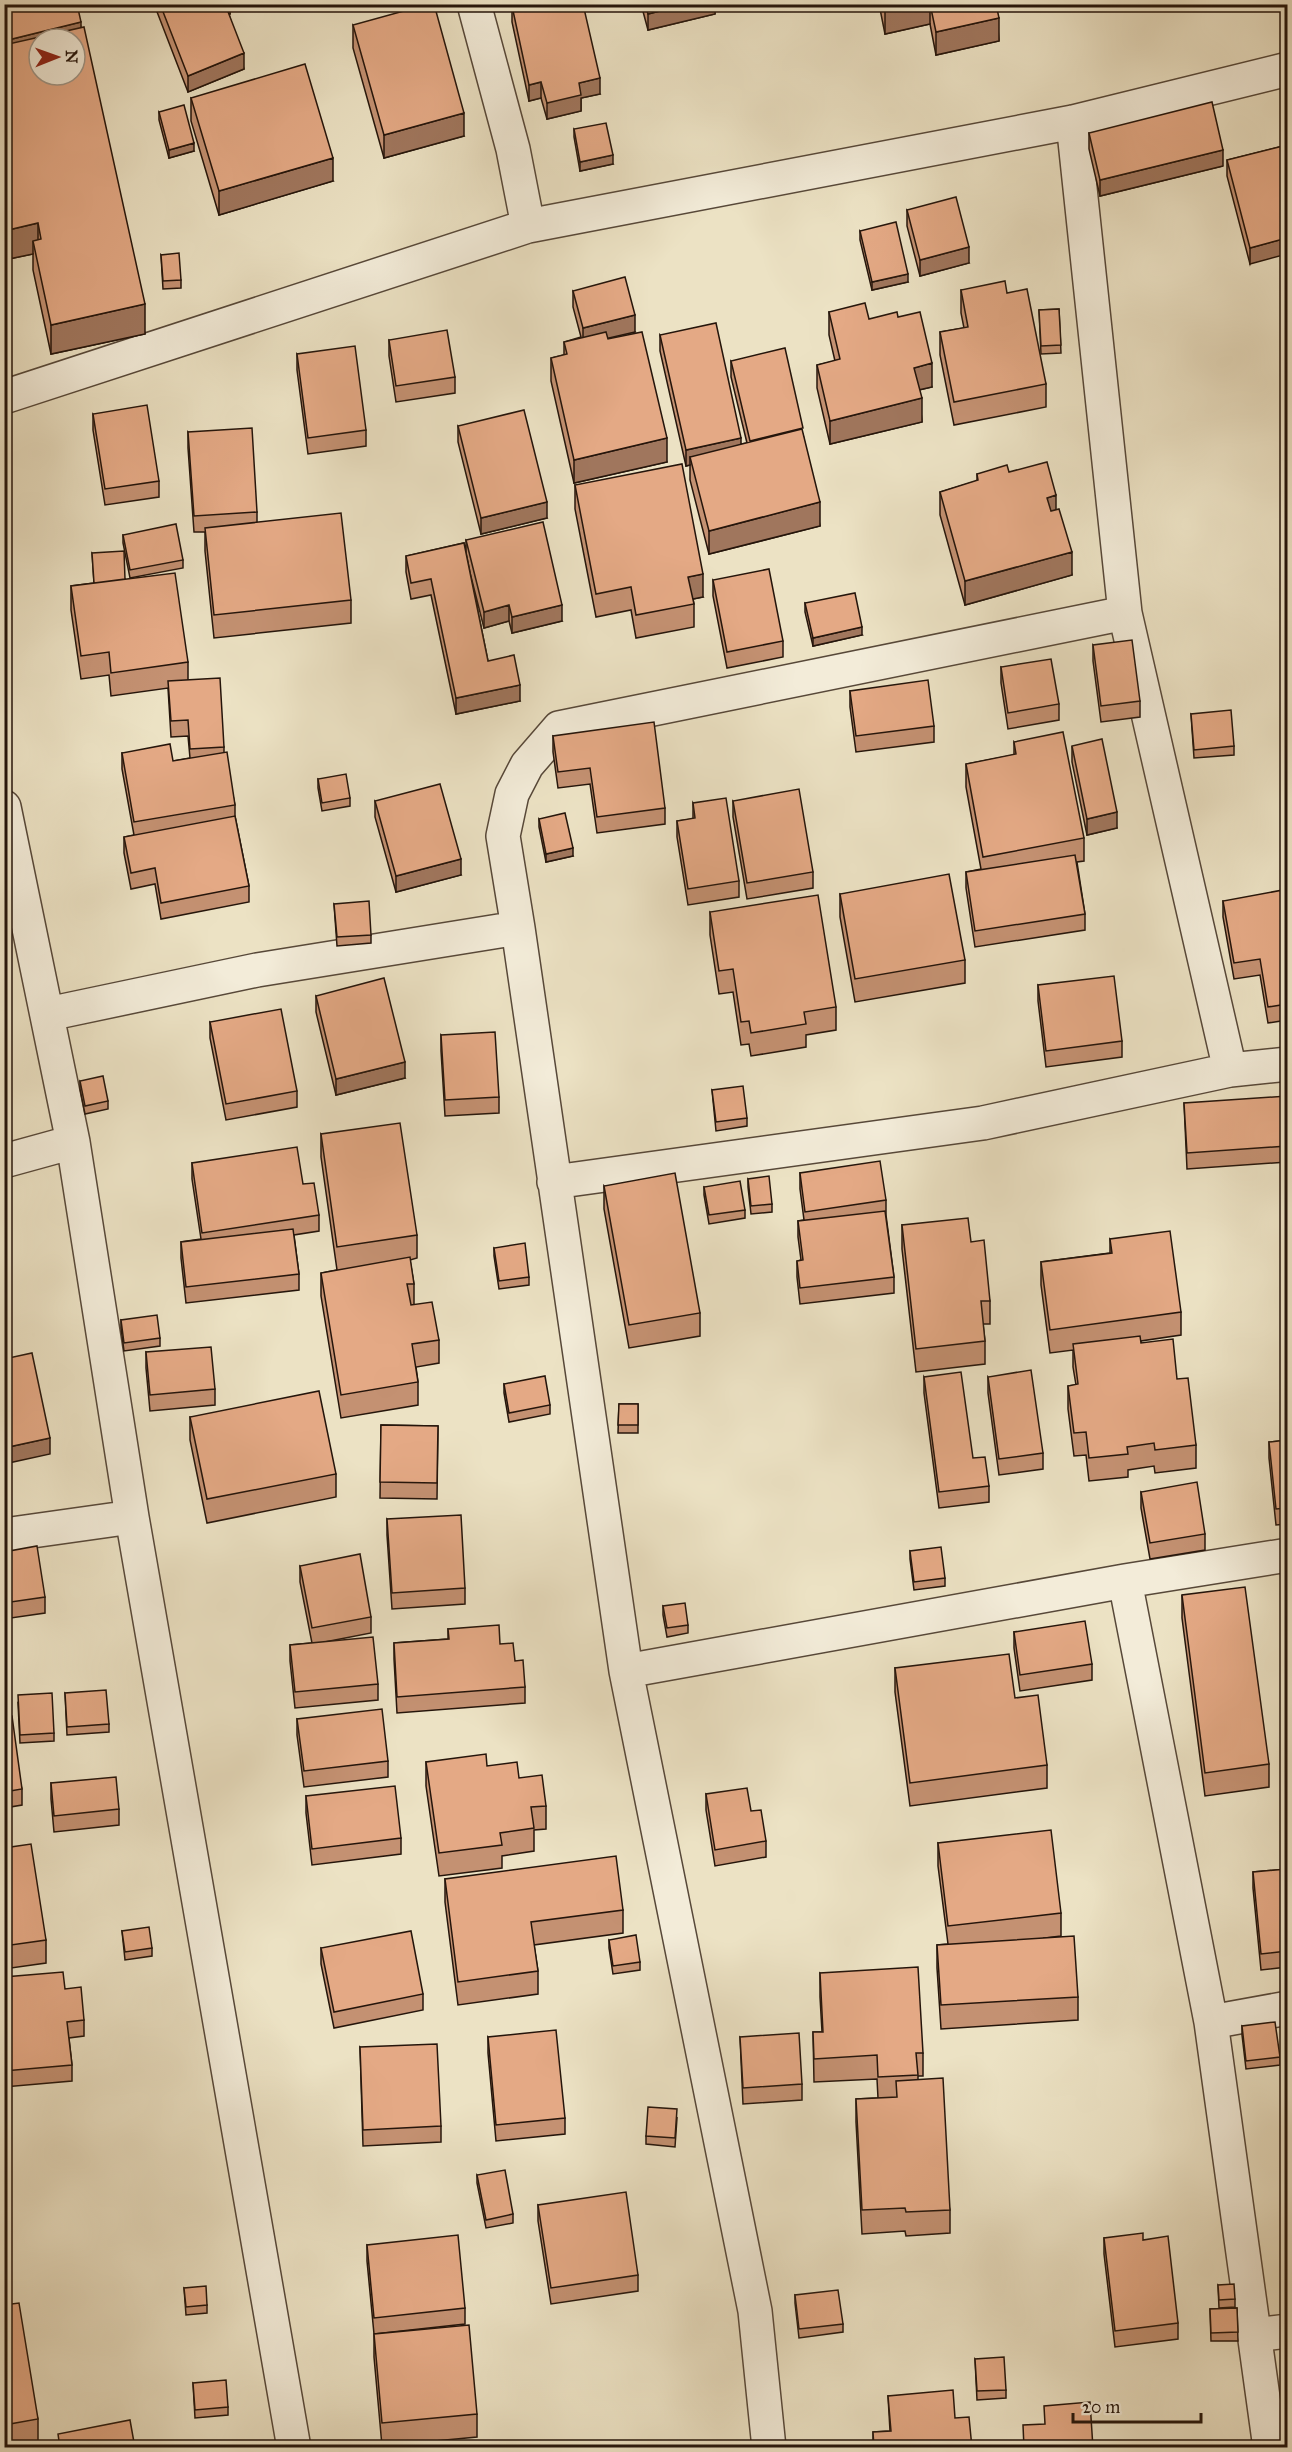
<svg xmlns="http://www.w3.org/2000/svg" width="1292" height="2452" viewBox="0 0 1292 2452" font-family="'IM FELL Great Primer',serif">
  <style>
    .lines { fill: none; stroke-linecap: round; stroke-linejoin: round }
    .minor-casing { stroke: #574839; stroke-width: 36 }
    .minor { stroke: #f3ecd9; stroke-width: 33 }
    .wall { fill: #c49172; stroke: #25150b; stroke-width: 1.5 }
    .shaded-wall { fill: #a0765d; stroke: #25150b; stroke-width: 1.5 }
    .building { fill: #e4a985; stroke: #25150b; stroke-width: 1.5; fill-rule: evenodd }
  </style>
  <rect width="100%" height="100%" fill="#ece2c4"/>
  <filter id="stains"><feTurbulence type="fractalNoise" baseFrequency=".00333" numOctaves="4"/><feColorMatrix values="0 0 0 0 .2 0 0 0 0 .09 0 0 0 0 .02 0 0 0 .5 -.17"/></filter>
  <radialGradient id="worn" r=".72"><stop offset=".6" stop-color="#630" stop-opacity="0"/><stop offset="1" stop-color="#630" stop-opacity=".3"/></radialGradient>
  <g class="lines">
    <!-- minor casing -->
    <g class="minor-casing">
      <path id="minor" d="M474 4 513 149 528 226
        M1073 122 1125 613 1230 1070
        M4 397 528 226 1073 122 1288 69
        M4 807 73 1142 132 1517 294 2448
        M48 1014 257 970 518 928
        M4 1161 73 1142
        M554 1182 983 1123 1230 1070 1288 1064
        M4 1535 132 1517
        M1125 1581 1211 2022 1270 2448
        M626 1671 1125 1581 1288 1555
        M1211 2022 1288 2008
        M1255 2335 1288 2331
        M769 2448 755 2311 626 1671 518 928 503 836 512 794 527 765 559 728 1125 613"/>
    </g>
    <!-- minor -->
    <use href="#minor" class="minor"/>
  </g>
  <!-- wall -->
  <path class="wall" d="M154 4H230V14H229L244 69 188 92Z
    M598 4H624L599 9Z
    M641 4H715V14L648 30Z
    M879 4H996L999 41 936 55 930 24 885 34Z
    M512 6 600 94 581 98V111L547 119 541 98 529 101 512 22Z
    M353 25 464 136 384 158 353 48Z
    M81 28 145 334 51 354 33 270V254L4 260Z
    M191 98 333 181 219 215 191 121Z
    M159 112 194 151 169 158 159 120Z
    M574 129 613 164 580 171 574 137Z
    M1089 133 1223 166 1100 196 1089 149Z
    M1287 145 1250 264 1227 176V160Z
    M907 210 969 263 920 276 907 226Z
    M860 231 908 282 872 290 860 240Z
    M161 255 181 280V288L163 289Z
    M961 290 1007 293 1046 384V407L954 425 940 355V332L964 328 961 313Z
    M573 291 635 332 607 338 667 462 574 483 551 381V358L564 355V342L581 337 573 307Z
    M1059 309 1061 353 1041 354 1039 310Z
    M829 312 869 319 898 317 932 387 919 390 922 422 830 444 817 388V365L835 361 829 335Z
    M660 335 741 444 747 443 731 377V361L803 434 820 526 709 554 690 480V465L686 466 660 351Z
    M389 340 455 377V393L396 402 389 356Z
    M297 354 366 430V446L308 454 297 370Z
    M93 414 159 481V497L105 505 93 430Z
    M458 426 547 518 481 534 458 442Z
    M188 432 257 512V522L351 600V623L214 638 205 551V532H194L188 448Z
    M1009 472 1056 510 1072 575 965 605 940 515V492L977 481V474Z
    M575 485 703 597 693 599 694 604V627L636 638 631 610 596 617 575 509Z
    M123 535 183 560V568L130 578 123 543Z
    M466 540 562 621 512 633 509 621 484 628 466 557Z
    M464 543 488 661 520 701 456 714 431 595 411 599 406 572V556Z
    M92 553 125 579 188 662V680L224 747V752L235 805V816L249 886V902L161 919 155 884 131 889 124 853V837L134 835 122 769V753L173 761 190 758 188 736 171 737 168 688 111 696 109 675 81 679 71 610V586L94 583Z
    M713 580 783 641V657L727 668 713 596Z
    M1285 588H1287V623L1285 611Z
    M805 603 862 635 813 646 805 612Z
    M1287 627V688L1281 651V628Z
    M1093 645 1140 701V717L1101 722 1093 661Z
    M1001 667 1059 704V720L1008 729 1001 683Z
    M850 691 934 726V742L856 752 850 707Z
    M1191 714 1234 746V755L1194 758Z
    M553 736 665 808V824L597 833 590 784 558 788 553 752Z
    M1014 742 1084 838V861L1077 862 1085 914V930L975 947 966 888V872L981 869 966 787V764L1014 755Z
    M1072 746 1117 828 1087 835 1072 762Z
    M318 779 350 798V806L322 811 318 788Z
    M375 801 461 875 396 892 375 817Z
    M733 801 813 872V888L747 899 733 817Z
    M693 803 739 881V897L688 905 677 837V821L693 819Z
    M539 819 573 856 546 862 539 827Z
    M840 894 965 960V983L855 1002 840 917Z
    M1223 901 1287 916V1020L1268 1023 1260 975 1234 979 1223 917Z
    M334 904 371 935V943L337 946Z
    M710 912 836 1007V1030L806 1035V1047L751 1056 749 1044 741 1045 733 992 719 994 710 935Z
    M1038 985 1122 1041V1057L1046 1067 1038 1001Z
    M316 996 405 1078 336 1095 316 1012Z
    M210 1022 297 1091V1107L226 1120 210 1038Z
    M441 1035 499 1097V1113L445 1116 441 1051Z
    M80 1081 108 1101V1109L85 1114 80 1089Z
    M712 1090 747 1118V1126L716 1131Z
    M1287 1102V1162L1187 1169 1184 1103Z
    M321 1134 417 1235V1258L410 1260 414 1284V1304L439 1340V1363L416 1367 418 1382V1405L341 1418 321 1296V1273L337 1270 321 1157Z
    M192 1163 303 1184 319 1215V1231L294 1235 299 1274V1290L186 1303 181 1258V1242L201 1239 192 1179Z
    M800 1173 886 1200V1215L894 1277V1293L800 1304 797 1277V1261L801 1260 798 1237V1221L804 1220 800 1189Z
    M748 1179 772 1204V1212L751 1214 748 1187Z
    M604 1186 700 1313V1336L629 1348 604 1209Z
    M704 1187 745 1210V1218L709 1224 704 1195Z
    M902 1225 971 1242 990 1301V1324H983L985 1341V1364L916 1372 902 1249Z
    M1110 1239 1181 1312V1335L1141 1341V1343L1177 1379 1196 1445V1468L1155 1473 1154 1466 1128 1470V1477L1089 1481 1086 1455 1074 1456 1068 1409V1386L1076 1385 1073 1367V1350L1050 1353 1041 1285V1262L1110 1253Z
    M494 1248 529 1277V1285L499 1289 494 1256Z
    M121 1320 160 1338V1346L124 1351 121 1328Z
    M146 1352 215 1389V1405L150 1411 146 1368Z
    M924 1377 989 1486V1502L939 1508 924 1393Z
    M988 1377 1043 1453V1469L999 1475 988 1393Z
    M504 1384 550 1405V1414L509 1422 504 1393Z
    M619 1404H638V1433H618Z
    M190 1417 336 1474V1497L207 1523 190 1440Z
    M381 1425 438 1426 437 1499 380 1498Z
    M1287 1440V1524L1276 1525 1269 1458V1442Z
    M1141 1492 1205 1534V1550L1150 1559 1141 1508Z
    M387 1519 465 1588V1604L392 1609 387 1535Z
    M910 1551 945 1578V1586L914 1590 910 1559Z
    M4 1552 45 1597V1613L4 1619Z
    M300 1566 371 1617V1633L325 1642 378 1684V1700L295 1708 290 1661V1645L312 1643 300 1582Z
    M1182 1595 1269 1764V1787L1205 1796 1182 1618Z
    M663 1606 688 1625V1633L667 1637 663 1615Z
    M448 1629 500 1644 515 1661 525 1687V1703L397 1713 394 1659V1643L448 1639Z
    M1014 1632 1092 1664V1680L1020 1691 1014 1648Z
    M895 1668 1015 1698 1047 1765V1788L910 1806 895 1692Z
    M65 1693 109 1724V1732L67 1735Z
    M18 1703 54 1733V1741L20 1743Z
    M4 1717 22 1789V1805L4 1808Z
    M297 1719 388 1761V1777L304 1787 297 1735Z
    M426 1762 487 1766 519 1778 546 1806V1829L534 1830V1851L502 1856V1868L439 1876 426 1786Z
    M51 1783 119 1809V1825L54 1832 51 1799Z
    M706 1794 766 1841V1857L715 1866 706 1810Z
    M306 1796 401 1838V1854L312 1865 306 1813Z
    M938 1843 1061 1913V1936L1044 1938 1078 1997V2020L941 2029 937 1968V1945L948 1944 938 1866Z
    M4 1848 46 1940V1963L4 1969Z
    M1287 1869V1967L1261 1970 1253 1888V1872Z
    M445 1879 623 1910V1933L534 1945 538 1971V1994L458 2005 445 1902Z
    M122 1931 152 1948V1956L125 1960Z
    M609 1940 640 1962V1970L613 1974 609 1948Z
    M321 1948 423 1994V2010L334 2028 321 1964Z
    M820 1973 923 2053V2076H918V2080L950 2210V2233L906 2236 905 2231 862 2234 856 2122V2099L878 2098 877 2079 814 2082 813 2032H822L820 1997Z
    M4 1977 65 1989 84 2020V2036L69 2038 72 2065V2081L4 2087Z
    M1242 2026 1280 2057V2065L1246 2069 1242 2035Z
    M488 2037 565 2118V2134L496 2141 488 2053Z
    M740 2037 802 2084V2100L743 2104Z
    M360 2047 441 2126V2142L363 2146Z
    M677 2118 675 2147 646 2144V2136Z
    M477 2175 513 2214V2223L486 2228 477 2183Z
    M538 2205 638 2275V2291L551 2304 538 2221Z
    M1104 2238 1143 2240 1178 2323V2339L1115 2347 1104 2254Z
    M367 2245 465 2308V2324L374 2334 367 2261Z
    M1218 2285 1235 2299V2307L1219 2308Z
    M184 2288 207 2305V2313L186 2315Z
    M795 2295 843 2324V2332L799 2338 795 2303Z
    M4 2305 38 2419V2442L4 2448Z
    M1237 2308 1238 2341H1211L1210 2309Z
    M374 2334 477 2414V2437L382 2446 374 2357Z
    M975 2359 1006 2390V2398L977 2400Z
    M193 2383 228 2407V2415L195 2418Z
    M888 2396 955 2418 972 2448H873V2432L890 2431Z"/>
  <!-- shaded-wall -->
  <path class="shaded-wall" d="M223 4H230V14L223 16Z
    M687 4H715V14L648 30V14Z
    M785 4H798L785 7Z
    M914 4H930V24L885 34V11Z
    M999 18V41L936 55V32Z
    M81 22V38L4 57V41Z
    M244 53V69L188 92V76Z
    M600 78V94L581 98V111L547 119V103L579 83Z
    M541 82V98L529 101V85Z
    M464 113V136L384 158V135Z
    M194 143V151L169 158V150Z
    M1223 150V166L1100 196V180Z
    M613 155V164L580 171V162Z
    M333 158V181L219 215V191Z
    M38 223V253L33 241V254L4 260V231Z
    M1287 238V254L1250 264V248Z
    M969 247V263L920 276V260Z
    M908 274V282L872 290V282Z
    M145 304V334L51 354V325Z
    M635 315V332L583 344V328Z
    M932 363V387L914 391V368Z
    M922 398V422L830 444V421Z
    M667 438V462L574 483V460Z
    M741 438V454L690 457V465L686 466V450Z
    M1056 495V519L1047 521V498Z
    M547 502V518L481 534V518Z
    M820 502V526L709 554V531Z
    M1072 552V575L965 605V581Z
    M703 574V597L688 600V577Z
    M509 605V621L484 628V612Z
    M562 605V621L512 633V617Z
    M862 627V635L813 646V638Z
    M520 685V701L456 714V698Z
    M1117 812V828L1087 835V819Z
    M573 848V856L546 862V854Z
    M461 859V875L396 892V876Z
    M405 1062V1078L336 1095V1079Z
    M50 1438V1454L4 1464V1448Z"/>
  <!-- building -->
  <path class="building" d="M4 4H77L81 22 4 41Z
    M160 4H225L244 53 188 76Z
    M429 4H434L464 113 384 135 353 25Z
    M518 4H583L600 78 579 83 581 95 547 103 541 82 529 85 512 6Z
    M645 4H687L648 14Z
    M884 4H914L885 11Z
    M930 4H996L999 18 936 32Z
    M84 27 145 304 51 325 33 241 41 239 38 223 4 231V45ZM39 39H75V75H39Z
    M305 64 333 158 219 191 191 98Z
    M1212 102 1223 150 1100 180 1089 133Z
    M184 105 194 143 169 150 159 112Z
    M606 123 613 155 580 162 574 129Z
    M1287 145V238L1250 248 1227 160Z
    M956 197 969 247 920 260 907 210Z
    M896 222 908 274 872 282 860 231Z
    M179 253 181 280 163 281 161 255Z
    M625 277 635 315 583 328 573 291Z
    M1005 281 1007 293 1027 289 1046 384 954 402 940 332 968 327 961 290Z
    M865 303 869 319 897 312 898 317 920 312 932 363 914 368 922 398 830 421 817 365 840 359 829 312Z
    M1059 309 1061 345 1041 346 1039 310Z
    M716 323 741 438 686 450 660 335Z
    M447 330 455 377 396 386 389 340Z
    M606 332 608 339 642 332 667 438 574 460 551 358 567 354 564 342Z
    M355 346 366 430 308 438 297 354Z
    M785 348 803 428 750 441 731 361Z
    M147 405 159 481 105 489 93 414Z
    M524 410 547 502 481 518 458 426Z
    M252 428 257 512 194 516 188 432Z
    M802 429 820 502 709 531 690 457Z
    M1047 462 1056 495 1047 498 1051 511 1059 509 1072 552 965 581 940 492 978 480 977 474 1007 465 1009 472Z
    M682 464 703 574 688 577 694 604 636 615 631 587 596 594 575 485Z
    M341 513 351 600 214 615 205 528Z
    M543 522 562 605 512 617 509 605 484 612 466 540Z
    M176 524 183 560 130 570 123 535Z
    M464 543 488 661 514 655 520 685 456 698 431 579 411 583 406 556Z
    M124 551 125 579 94 583 92 553Z
    M769 569 783 641 727 652 713 580Z
    M175 573 188 662 111 673 109 652 81 656 71 586Z
    M1285 588H1287V600Z
    M855 593 862 627 813 638 805 603Z
    M1287 627V665L1281 628Z
    M1132 640 1140 701 1101 706 1093 645Z
    M1051 659 1059 704 1008 713 1001 667Z
    M220 678 224 747 190 749 188 720 171 721 168 681Z
    M928 680 934 726 856 736 850 691Z
    M1231 710 1234 746 1194 750 1191 714Z
    M654 722 665 808 597 817 590 768 558 772 553 736Z
    M1063 732 1084 838 983 857 966 764 1016 754 1014 742Z
    M1102 739 1117 812 1087 819 1072 746Z
    M170 744 173 761 227 752 235 805 134 822 122 753Z
    M346 774 350 798 322 803 318 779Z
    M440 784 461 859 396 876 375 801Z
    M799 789 813 872 747 883 733 801Z
    M726 798 739 881 688 889 677 821 695 818 693 803Z
    M565 813 573 848 546 854 539 819Z
    M235 816 249 886 161 903 155 868 131 873 124 837Z
    M1075 855 1085 914 975 931 966 872Z
    M949 874 965 960 855 979 840 894Z
    M1283 890 1287 916V1004L1268 1007 1260 959 1234 963 1223 901Z
    M818 895 836 1007 804 1012 806 1024 751 1033 749 1021 741 1022 733 969 719 971 710 912Z
    M369 901 371 935 337 937 334 904Z
    M1114 976 1122 1041 1046 1051 1038 985Z
    M384 978 405 1062 336 1079 316 996Z
    M281 1009 297 1091 226 1104 210 1022Z
    M495 1032 499 1097 445 1100 441 1035Z
    M103 1076 108 1101 85 1106 80 1081Z
    M743 1086 747 1118 716 1122 712 1090Z
    M1287 1096V1146L1187 1153 1184 1103Z
    M400 1123 417 1235 337 1247 321 1134Z
    M297 1147 303 1184 314 1183 319 1215 202 1233 192 1163Z
    M880 1161 886 1200 805 1212 800 1173Z
    M675 1173 700 1313 629 1325 604 1186Z
    M769 1176 772 1204 751 1206 748 1179Z
    M740 1181 745 1210 709 1215 704 1187Z
    M885 1211 894 1277 800 1288 797 1261 803 1260 798 1221Z
    M968 1218 971 1242 984 1240 990 1301H981L985 1341 916 1349 902 1225Z
    M293 1229 299 1274 186 1287 181 1242Z
    M1170 1231 1181 1312 1050 1330 1041 1262 1112 1253 1110 1239Z
    M525 1243 529 1277 499 1281 494 1248Z
    M410 1257 414 1284H407L411 1305 432 1302 439 1340 412 1344 418 1382 341 1395 321 1273Z
    M157 1315 160 1338 124 1343 121 1320Z
    M1140 1336 1141 1343 1173 1339 1177 1379 1188 1378 1196 1445 1155 1450 1154 1443 1127 1447 1128 1454 1089 1458 1086 1432 1074 1433 1068 1386 1078 1384 1073 1344Z
    M211 1347 215 1389 150 1395 146 1352Z
    M32 1353 50 1438 4 1448V1359Z
    M1031 1370 1043 1453 999 1459 988 1377Z
    M961 1372 973 1458 985 1457 989 1486 939 1492 924 1377Z
    M545 1376 550 1405 509 1413 504 1384Z
    M319 1391 336 1474 207 1499 190 1417Z
    M619 1404H638V1425H618Z
    M381 1425 438 1426 437 1483 380 1482Z
    M1287 1440V1508L1276 1509 1269 1442Z
    M1197 1482 1205 1534 1150 1543 1141 1492Z
    M461 1515 465 1588 392 1593 387 1519Z
    M37 1546 45 1597 4 1603V1552Z
    M941 1547 945 1578 914 1582 910 1551Z
    M360 1554 371 1617 312 1628 300 1566Z
    M1245 1587 1269 1764 1205 1773 1182 1595Z
    M685 1603 688 1625 667 1628 663 1606Z
    M1085 1621 1092 1664 1020 1675 1014 1632Z
    M499 1625 500 1644 513 1643 515 1661 523 1660 525 1687 397 1697 394 1643 449 1639 448 1629Z
    M373 1637 378 1684 295 1692 290 1645Z
    M1009 1654 1015 1698 1038 1695 1047 1765 910 1783 895 1668Z
    M106 1690 109 1724 67 1727 65 1693Z
    M52 1693 54 1733 20 1735 18 1695Z
    M382 1709 388 1761 304 1771 297 1719Z
    M12 1716 22 1789 4 1792V1717Z
    M486 1754 487 1766 517 1762 519 1778 542 1775 546 1806 531 1807 534 1828 500 1833 502 1845 439 1853 426 1762Z
    M116 1777 119 1809 54 1816 51 1783Z
    M395 1786 401 1838 312 1849 306 1796Z
    M747 1788 751 1811 761 1810 766 1841 715 1850 706 1794Z
    M1051 1830 1061 1913 948 1926 938 1843Z
    M31 1844 46 1940 4 1946V1848Z
    M616 1856 623 1910 531 1922 538 1971 458 1982 445 1879Z
    M1287 1869V1951L1261 1954 1253 1872Z
    M149 1927 152 1948 125 1952 122 1931Z
    M411 1931 423 1994 334 2012 321 1948Z
    M636 1935 640 1962 613 1966 609 1940Z
    M1074 1936 1078 1997 941 2005 937 1945Z
    M918 1967 923 2053H916L918 2075 878 2077 877 2055 814 2059 813 2032H823L820 1973Z
    M63 1972 65 1989 81 1987 84 2020 67 2022 72 2065 4 2071V1977Z
    M1275 2022 1280 2057 1246 2061 1242 2026Z
    M556 2030 565 2118 496 2125 488 2037Z
    M799 2033 802 2084 743 2088 740 2037Z
    M437 2044 441 2126 363 2130 360 2047Z
    M943 2078 950 2210 906 2212 905 2208 862 2210 856 2099 897 2097 896 2081Z
    M648 2107 677 2109 675 2138 646 2136Z
    M505 2170 513 2214 486 2220 477 2175Z
    M626 2192 638 2275 551 2288 538 2205Z
    M1143 2233V2240L1168 2236 1178 2323 1115 2331 1104 2238Z
    M458 2235 465 2308 374 2318 367 2245Z
    M1234 2284 1235 2299 1219 2300 1218 2285Z
    M206 2286 207 2305 186 2307 184 2288Z
    M838 2290 843 2324 799 2329 795 2295Z
    M19 2303 38 2419 4 2425V2305Z
    M1237 2308 1238 2332 1211 2333 1210 2309Z
    M469 2325 477 2414 382 2423 374 2334Z
    M1004 2357 1006 2390 977 2391 975 2359Z
    M226 2380 228 2407 195 2410 193 2383Z
    M953 2390 955 2418 969 2417 972 2448H874L873 2432 891 2431 888 2396Z
    M1090 2402 1093 2448H1024L1023 2425 1045 2424 1044 2406Z
    M130 2420 135 2448H60L58 2434Z
    M1014 2442V2448H984V2445Z"/>
  <!-- margin -->
  <rect width="1292" height="2452" fill="none" stroke="#ece2c4" stroke-width="24"/>
  <rect x="6" y="6" width="1280" height="2440" fill="none" stroke="#25150b" stroke-width="3"/>
  <rect x="12" y="12" width="1268" height="2428" fill="none" stroke="#25150b" stroke-width="1.5"/>
  <!-- north arrow -->
  <g transform="translate(57 57) rotate(89)"><circle r="28" fill="#f3ecd9" stroke="#a19687" stroke-width="1.5"/>
  <path d="M0-4.5L10 22L0 15L-10 22Z" fill="#8f2418"/>
  <text y="-9" font-size="16" font-weight="bold" text-anchor="middle" fill="#25150b">N</text>
  </g>
  <!-- scale -->
  <path d="M1073 2413v9h128v-9" fill="none" stroke="#25150b" stroke-width="3"/>
  <text x="1082" y="2413" font-size="18" fill="#25150b" stroke="#f3ecd9" stroke-width="4.5" paint-order="stroke">20 m</text>
  <rect width="100%" height="100%" filter="url(#stains)"/>
  <rect width="100%" height="100%" fill="url(#worn)"/>
</svg>
